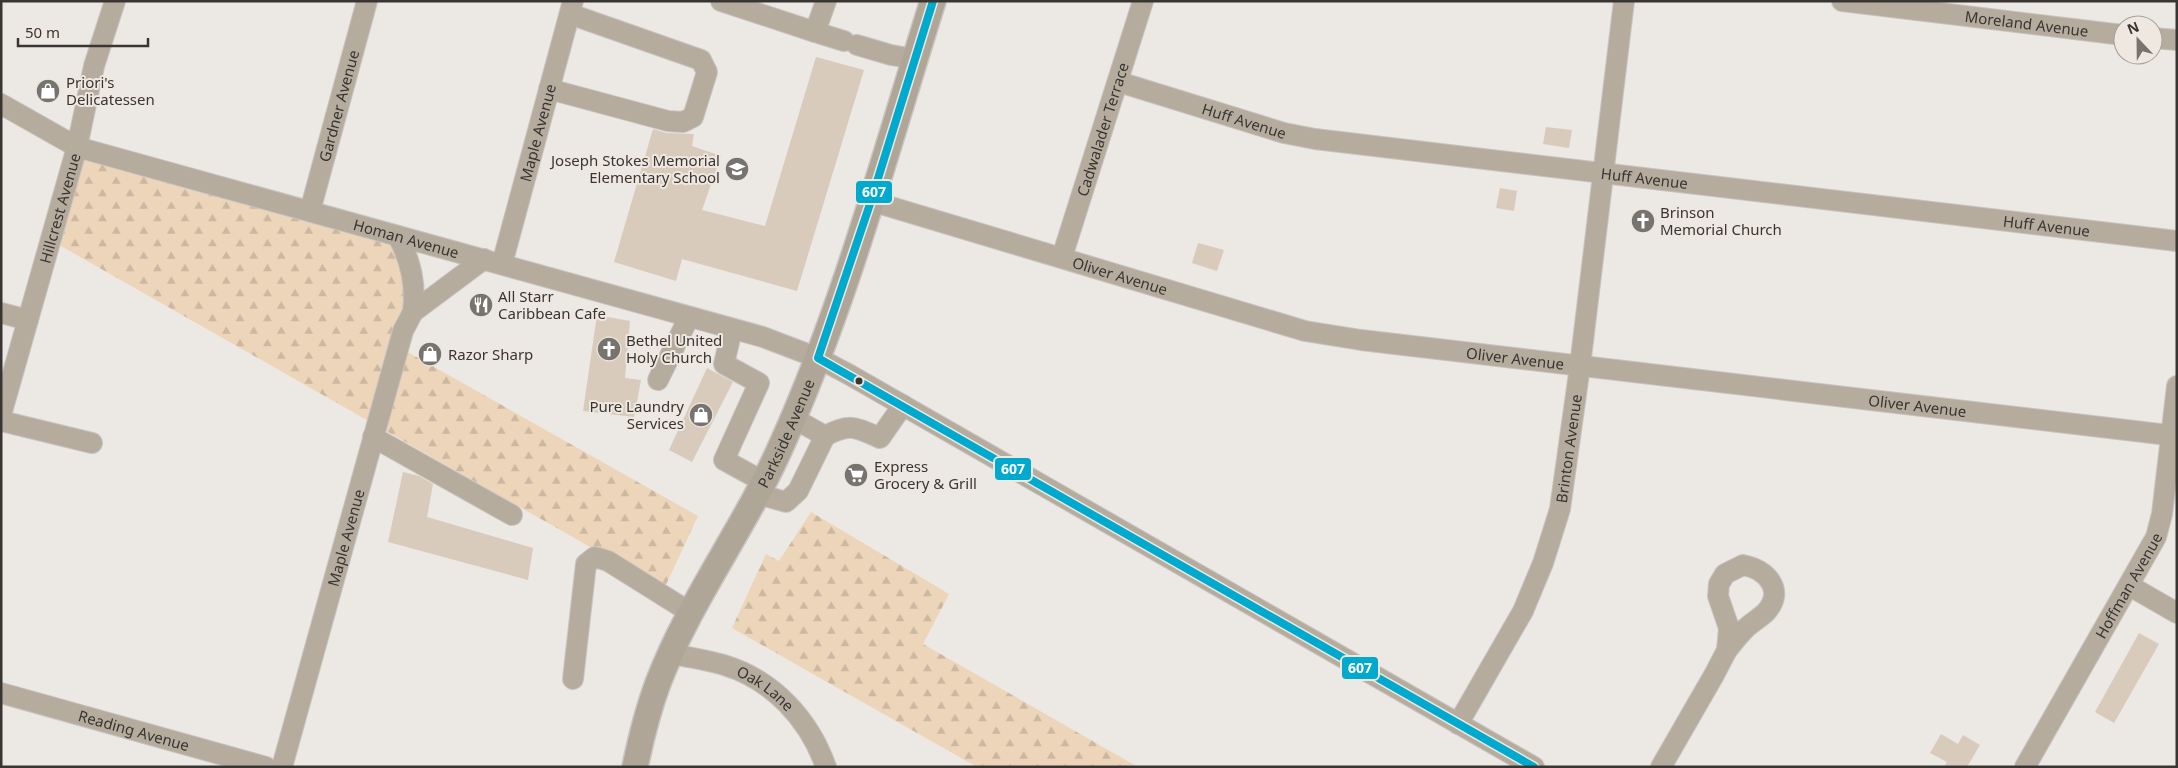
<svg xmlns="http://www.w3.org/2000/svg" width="2178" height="768" viewBox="0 0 2178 768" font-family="'Noto Sans',sans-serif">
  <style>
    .forest { fill: url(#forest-firs) }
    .building { fill: #d9cbbb }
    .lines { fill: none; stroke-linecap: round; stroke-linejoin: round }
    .minor-casing { stroke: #c7c4c1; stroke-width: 22 }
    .major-casing { stroke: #c7c4c1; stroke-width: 28 }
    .minor { stroke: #b6ac9e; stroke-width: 20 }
    .major { stroke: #b0a698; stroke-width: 25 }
    .bus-1-casing { stroke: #efe8e1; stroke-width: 11 }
    .bus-1 { stroke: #00a9ce; stroke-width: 8 }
    .bus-dot { fill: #383532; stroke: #efe8e1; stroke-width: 2 }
    .labels { text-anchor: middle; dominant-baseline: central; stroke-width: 4; stroke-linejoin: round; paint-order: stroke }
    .street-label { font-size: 15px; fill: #383532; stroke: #efe8e1 }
    .poi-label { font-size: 15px; fill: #383532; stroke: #efe8e1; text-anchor: start }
    .line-badge { stroke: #efe8e1; stroke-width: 2 }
    .badge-label { font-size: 14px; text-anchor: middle; font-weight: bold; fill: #fff }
  </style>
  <defs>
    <pattern id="forest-firs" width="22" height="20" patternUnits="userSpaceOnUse" patternTransform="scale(1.25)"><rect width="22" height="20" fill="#edd5b9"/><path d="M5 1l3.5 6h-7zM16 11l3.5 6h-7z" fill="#ccb7a0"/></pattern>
  </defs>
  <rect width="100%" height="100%" fill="#ece8e4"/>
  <!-- forest -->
  <path class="forest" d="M75 138 420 241 397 346 698 516 664 589 45 237Z
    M811 512 949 594 923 644 1138 767H977L732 628 766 554 779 561Z"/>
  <!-- building -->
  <path class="building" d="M816 57 864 70 797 291 682 259 676 281 614 262 653 129 667 133 694 134 692 146 721 156 702 210 765 226Z
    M1546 127 1572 130 1569 148 1543 144Z
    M1500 188 1517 191 1514 211 1496 208Z
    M1198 243 1224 250 1217 271 1192 263Z
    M597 315 630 321 625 378 641 380 634 417 583 411Z
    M707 368 733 382 692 462 669 450Z
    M403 472 419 476 433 484 427 517 533 548 528 580 388 542Z
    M2139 633 2159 644 2114 723 2095 712Z
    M1941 734 1958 744 1963 735 1980 745 1967 767H1944L1947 762 1930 753Z"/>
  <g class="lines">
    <!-- minor casing -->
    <g class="minor-casing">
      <g id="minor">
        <path d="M721 1 815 32 826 1"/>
        <path id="s1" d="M1842 1 2123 35"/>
        <path d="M815 32 844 41"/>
        <path d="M2153 38 2177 40"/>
        <path d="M857 45 891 55 915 59"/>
        <path id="s2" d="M1119 82 1284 133 1315 139 2177 241"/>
        <path d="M549 89 668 121 683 122 693 117 707 72 701 60 570 14"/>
        <path id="s3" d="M1 104 77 147 763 337 818 358 850 375 1534 767"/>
        <path id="s4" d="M871 201 1305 331 1361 340 2177 436"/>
        <path id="s5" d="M310 211 367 1"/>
        <path d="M398 236C411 262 416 284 413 312"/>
        <path id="s6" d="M1062 257 1143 1"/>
        <path id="s7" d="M502 264 573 1"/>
        <path d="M1 313 28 320"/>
        <path d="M732 329 724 364 759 383 724 460 764 482"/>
        <path d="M658 380 689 317"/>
        <path id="s8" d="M1 415 77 147 94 66 115 1"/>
        <path d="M793 418 825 436C851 423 854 427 880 438L903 405"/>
        <path d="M1 421 92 443"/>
        <path d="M373 437 512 515"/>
        <path d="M758 494 786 502 798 491 825 436"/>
        <path d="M1743 565C1766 569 1786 590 1766 612 1760 618 1751 623 1745 629 1738 636 1733 643 1727 650L1729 628 1718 596 1719 584 1725 574Z"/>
        <path d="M2130 586 2177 613"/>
        <path id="s9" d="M671 654C689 657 707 660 724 665 773 680 809 719 826 767"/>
        <path d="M573 679 586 564 595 557 608 561 691 613"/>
        <path id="s10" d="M1 693 266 767"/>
        <path id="s11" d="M1458 724 1523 611 1543 563 1560 509 1580 366 1624 1"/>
        <path id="s12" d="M282 767 403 331 413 312 484 259"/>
        <path d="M1661 767 1714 675 1727 650"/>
        <path id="s13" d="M2025 767 2156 537 2162 514 2177 386"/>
      </g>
    </g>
    <!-- major casing -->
    <g class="major-casing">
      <g id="major">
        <path id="s14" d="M635 767C641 738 648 710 658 683 690 599 746 526 782 444 846 302 886 150 933 1"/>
      </g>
    </g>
    <!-- minor -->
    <use href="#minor" class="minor"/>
    <!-- major -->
    <use href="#major" class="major"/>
    <!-- bus-1 casing -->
    <g class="bus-1-casing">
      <path id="bus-1" d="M933 1 871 201 818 358 1534 767"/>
    </g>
    <!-- bus-1 -->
    <use href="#bus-1" class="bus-1"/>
  </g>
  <!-- icons -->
  <defs>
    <g id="shop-disc" transform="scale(1.25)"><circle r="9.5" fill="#777470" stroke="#efe8e1"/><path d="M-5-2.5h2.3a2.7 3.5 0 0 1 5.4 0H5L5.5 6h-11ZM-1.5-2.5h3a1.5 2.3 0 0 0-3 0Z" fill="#fff"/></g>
    <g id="school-disc" transform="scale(1.25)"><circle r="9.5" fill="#777470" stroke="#efe8e1"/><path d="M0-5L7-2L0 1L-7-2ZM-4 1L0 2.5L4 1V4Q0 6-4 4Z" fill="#fff"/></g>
    <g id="church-disc" transform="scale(1.25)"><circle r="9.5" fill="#777470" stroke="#efe8e1"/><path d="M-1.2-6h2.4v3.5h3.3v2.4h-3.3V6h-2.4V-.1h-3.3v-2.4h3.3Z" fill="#fff"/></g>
    <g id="restaurant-disc" transform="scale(1.25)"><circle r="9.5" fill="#777470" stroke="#efe8e1"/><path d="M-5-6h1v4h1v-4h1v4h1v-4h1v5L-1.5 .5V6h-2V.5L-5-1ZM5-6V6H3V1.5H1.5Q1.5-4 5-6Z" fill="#fff"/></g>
    <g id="supermarket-disc" transform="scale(1.25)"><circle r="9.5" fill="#777470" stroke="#efe8e1"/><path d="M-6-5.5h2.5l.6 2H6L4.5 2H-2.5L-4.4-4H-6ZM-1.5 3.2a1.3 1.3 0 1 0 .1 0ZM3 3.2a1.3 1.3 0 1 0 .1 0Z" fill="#fff"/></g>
  </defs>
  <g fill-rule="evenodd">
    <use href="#shop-disc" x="48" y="91"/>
    <use href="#school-disc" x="737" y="169"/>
    <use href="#church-disc" x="1643" y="221"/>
    <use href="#restaurant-disc" x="481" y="305"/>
    <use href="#church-disc" x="609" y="349"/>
    <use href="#shop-disc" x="430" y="354"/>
    <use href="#shop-disc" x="701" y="415"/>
    <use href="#supermarket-disc" x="856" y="475"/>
  </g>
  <!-- markers -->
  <circle class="bus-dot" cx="859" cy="381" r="4.5"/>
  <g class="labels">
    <!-- street labels -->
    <g class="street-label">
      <text stroke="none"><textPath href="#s1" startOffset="186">Moreland Avenue</textPath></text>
      <text stroke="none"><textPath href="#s5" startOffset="109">Gardner Avenue</textPath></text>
      <text stroke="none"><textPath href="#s2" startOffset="131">Huff Avenue</textPath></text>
      <text stroke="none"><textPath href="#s6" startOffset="134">Cadwalader Terrace</textPath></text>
      <text stroke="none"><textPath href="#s7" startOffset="136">Maple Avenue</textPath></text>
      <text stroke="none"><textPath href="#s2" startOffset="536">Huff Avenue</textPath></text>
      <text stroke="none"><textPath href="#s8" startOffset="215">Hillcrest Avenue</textPath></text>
      <text stroke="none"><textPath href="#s2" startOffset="941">Huff Avenue</textPath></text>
      <text stroke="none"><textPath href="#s3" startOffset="429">Homan Avenue</textPath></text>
      <text stroke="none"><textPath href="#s4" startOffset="260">Oliver Avenue</textPath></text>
      <text stroke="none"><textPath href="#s4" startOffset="665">Oliver Avenue</textPath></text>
      <text stroke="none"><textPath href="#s4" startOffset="1070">Oliver Avenue</textPath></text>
      <text stroke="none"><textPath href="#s14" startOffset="368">Parkside Avenue</textPath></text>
      <text stroke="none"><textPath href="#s11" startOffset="300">Brinton Avenue</textPath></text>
      <text stroke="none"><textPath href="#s12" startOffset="238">Maple Avenue</textPath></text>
      <text stroke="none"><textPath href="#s13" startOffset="209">Hoffman Avenue</textPath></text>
      <text stroke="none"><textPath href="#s9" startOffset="102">Oak Lane</textPath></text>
      <text stroke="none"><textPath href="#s10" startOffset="138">Reading Avenue</textPath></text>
    </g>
    <!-- poi labels -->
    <g class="poi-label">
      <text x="66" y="82">Priori's<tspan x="66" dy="17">Delicatessen</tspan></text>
      <text x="720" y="160" text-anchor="end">Joseph Stokes Memorial<tspan x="720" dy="17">Elementary School</tspan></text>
      <text x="1660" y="212">Brinson<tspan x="1660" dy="17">Memorial Church</tspan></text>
      <text x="498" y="296">All Starr<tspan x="498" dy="17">Caribbean Cafe</tspan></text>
      <text x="626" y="340">Bethel United<tspan x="626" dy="17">Holy Church</tspan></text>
      <text x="448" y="354">Razor Sharp</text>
      <text x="684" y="406" text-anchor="end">Pure Laundry<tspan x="684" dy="17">Services</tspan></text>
      <text x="874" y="466">Express<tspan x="874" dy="17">Grocery &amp; Grill</tspan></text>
    </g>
  </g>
  <g class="line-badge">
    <rect x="855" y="180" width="38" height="24" rx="5" fill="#00a9ce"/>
    <rect x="994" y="457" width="38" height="24" rx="5" fill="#00a9ce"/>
    <rect x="1341" y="656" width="38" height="24" rx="5" fill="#00a9ce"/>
  </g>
  <g class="badge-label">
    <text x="874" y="197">607</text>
    <text x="1013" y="474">607</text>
    <text x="1360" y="673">607</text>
  </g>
  <!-- border -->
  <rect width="2178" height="768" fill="none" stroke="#383532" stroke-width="5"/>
  <!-- north arrow -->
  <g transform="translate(2138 40) rotate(338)"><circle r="24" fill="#efe8e1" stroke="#a6a09b"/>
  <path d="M0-4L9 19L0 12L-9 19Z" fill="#777470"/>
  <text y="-8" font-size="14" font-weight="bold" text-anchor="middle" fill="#383532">N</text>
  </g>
  <!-- scale -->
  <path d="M18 38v8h130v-8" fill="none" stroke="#383532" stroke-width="2.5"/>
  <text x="25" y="38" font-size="15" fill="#383532" stroke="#efe8e1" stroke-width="4" paint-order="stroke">50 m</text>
</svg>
